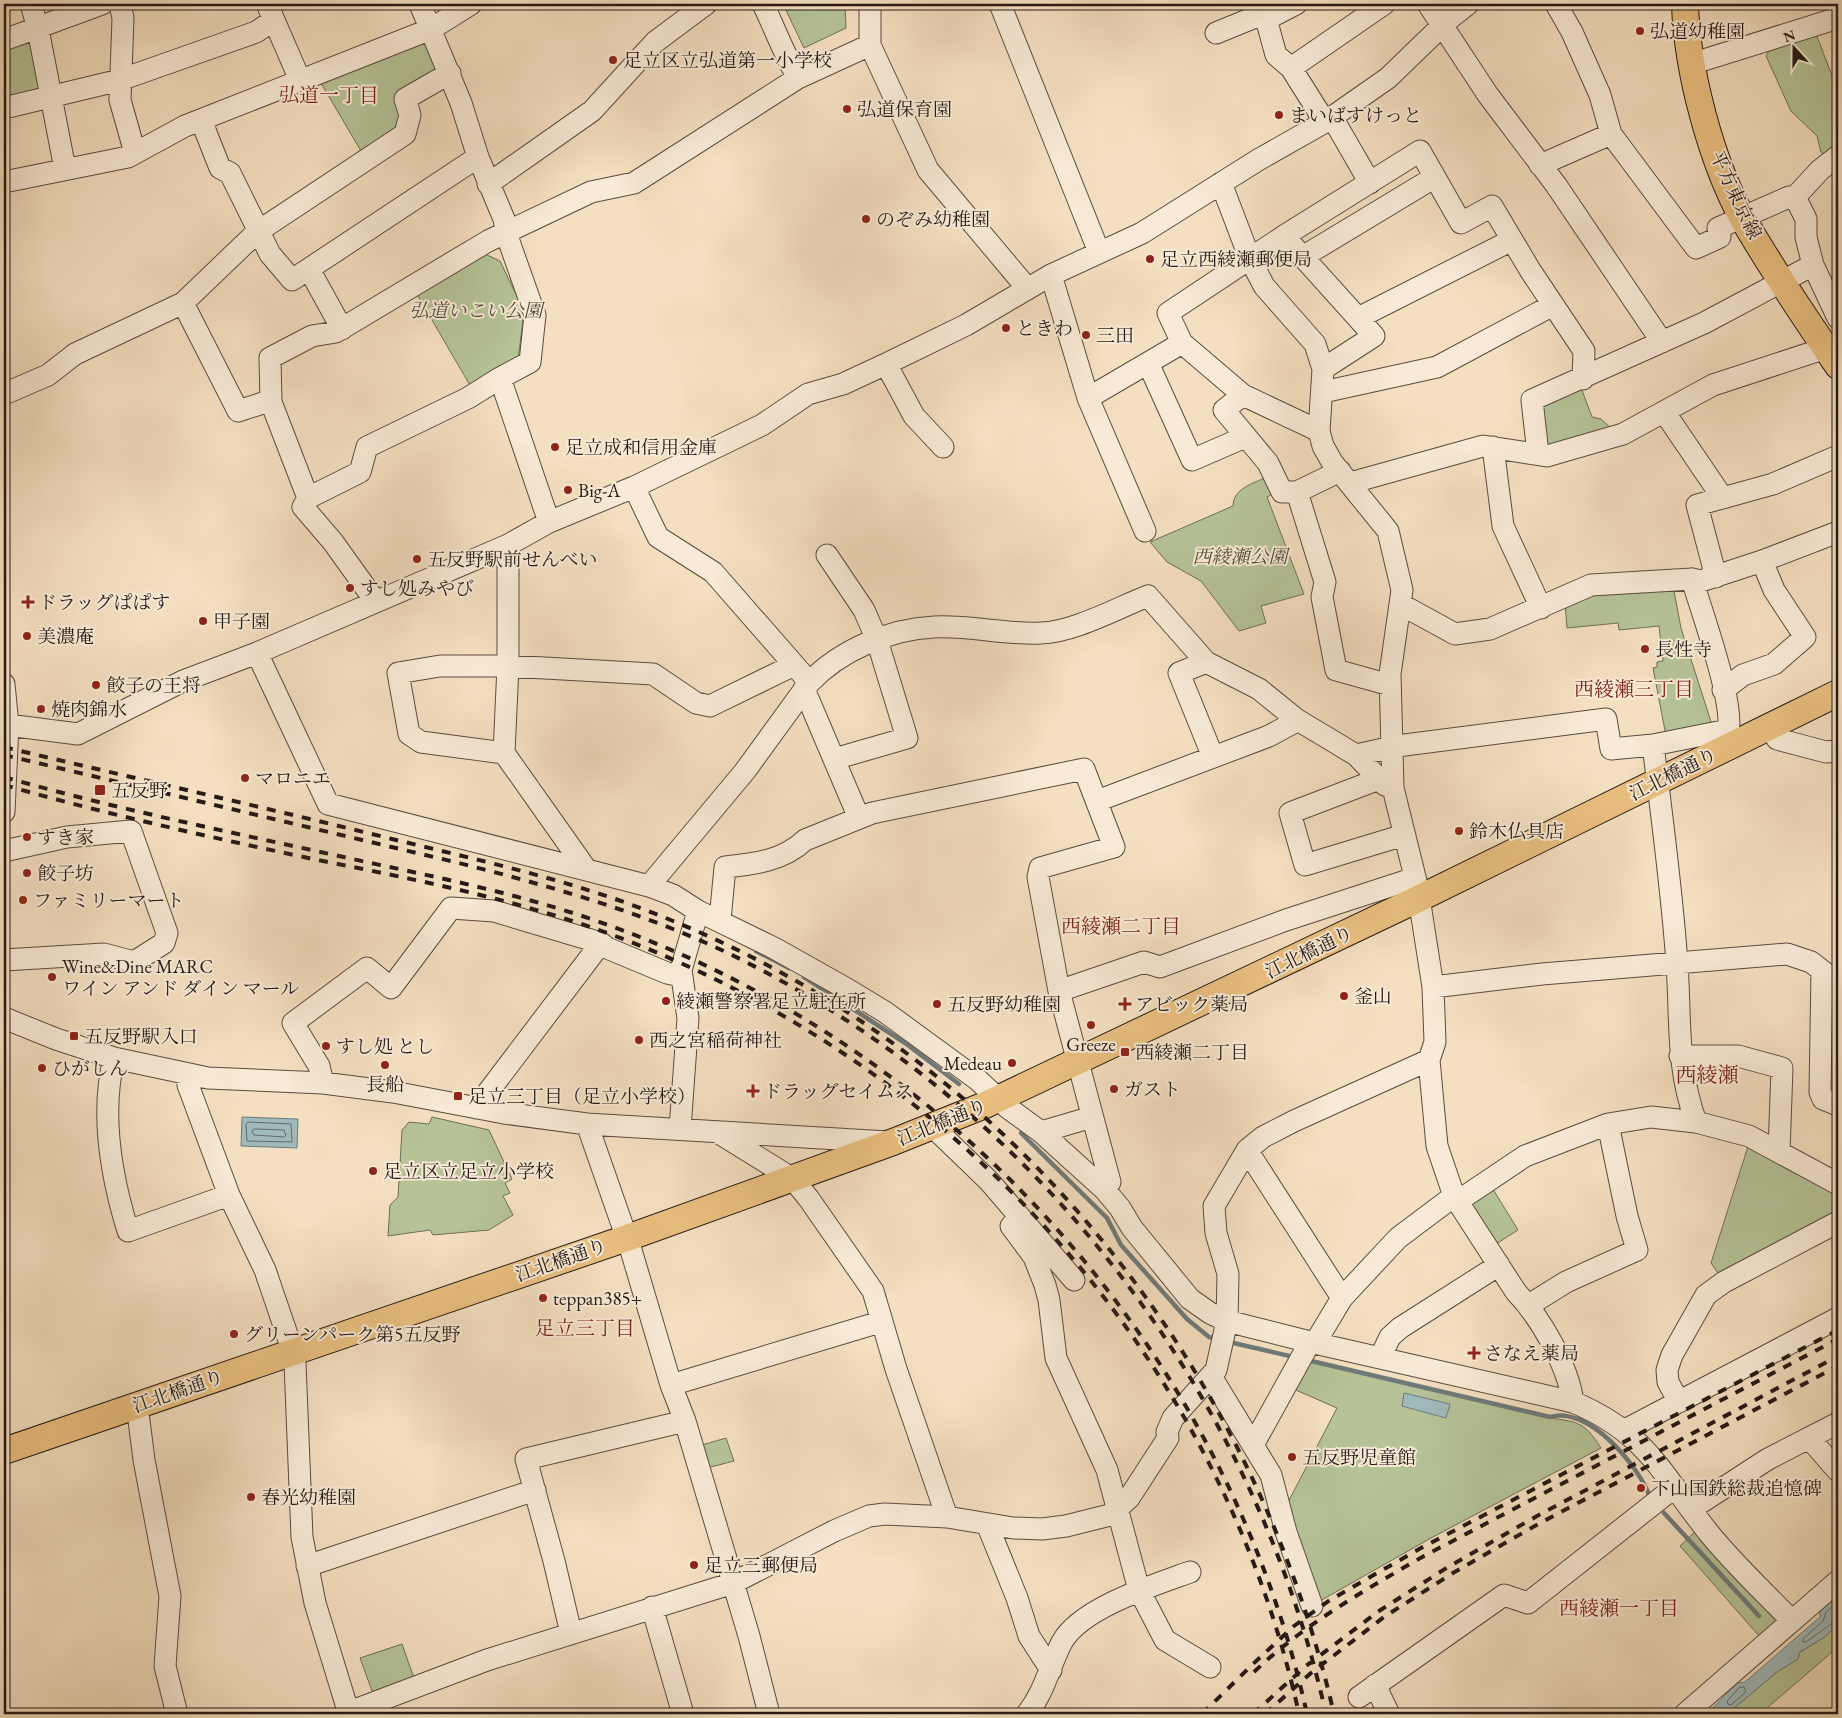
<svg xmlns="http://www.w3.org/2000/svg" width="1842" height="1718" viewBox="0 0 1842 1718" font-family="'EB Garamond','Noto Serif JP',serif">
  <style>
    .green { fill: #b5c397; stroke: #6d6e56 }
    .water { fill: #a0babc; stroke: #6f7a7a }
    .lines { fill: none; stroke-linecap: round; stroke-linejoin: round }
    .shore { stroke: #626a69; stroke-width: 1 }
    .stream { stroke: #6f7a7a; stroke-width: 4.5 }
    .minor-casing { stroke: #594b40; stroke-width: 23 }
    .major-casing { stroke: #251a16; stroke-width: 28 }
    .minor { stroke: #f8ead6; stroke-width: 21 }
    .major { stroke: #eac080; stroke-width: 26 }
    .rail { stroke: #251a16; stroke-width: 4; stroke-dasharray: 9 9; stroke-linecap: butt }
    .poi-dot { fill: #8f2418; stroke: #f8ead6; stroke-width: 2 }
    .labels { text-anchor: middle; dominant-baseline: central; stroke-width: 4; stroke-linejoin: round; paint-order: stroke }
    .poi-label { font-size: 19px; fill: #251a16; stroke: #f8ead6; text-anchor: start }
    .street-label { font-size: 19px; fill: #251a16; stroke: #f8ead6 }
    .park-label { font-size: 19px; font-style: italic; fill: #504d3d; stroke: #f8ead6 }
    .neighbourhood-label { font-size: 20px; fill: #7a1f14; stroke: #f8ead6 }
    .quarter-label { font-size: 21px; fill: #7a1f14; stroke: #f8ead6 }
  </style>
  <rect width="100%" height="100%" fill="#f4dfc0"/>
  <filter id="stains"><feTurbulence type="fractalNoise" baseFrequency=".004" numOctaves="4"/><feColorMatrix values="0 0 0 0 .2 0 0 0 0 .09 0 0 0 0 .02 0 0 0 .5 -.17"/></filter>
  <radialGradient id="worn" r=".72"><stop offset=".6" stop-color="#630" stop-opacity="0"/><stop offset="1" stop-color="#630" stop-opacity=".3"/></radialGradient>
  <!-- green -->
  <path class="green" d="M783 4H845L846 28 804 48Z
    M1816 34 1838 91V147L1827 156 1821 152 1817 136 1791 111 1766 56 1769 51Z
    M36 39 46 89 4 104V49Z
    M427 40 441 72 404 116 399 128 361 151 321 83Z
    M485 254 500 261 524 311 518 361 471 387 415 291Z
    M1579 382 1592 417 1601 419 1616 433 1548 454 1534 401Z
    M1270 476 1279 491 1267 497 1304 594 1261 606 1266 623 1239 631 1201 581 1167 562 1150 542 1233 506C1233 488 1256 482 1270 476Z
    M1613 591H1674L1681 628 1713 728 1666 736 1653 668 1657 667V662L1663 661 1659 626 1619 630 1618 623 1567 628 1565 603 1578 597Z
    M432 1117 489 1130 512 1179 505 1183 510 1193 503 1196 513 1215 489 1230 433 1235 430 1230 388 1236 390 1205 398 1197 402 1130 409 1122 429 1124Z
    M1750 1140 1838 1188V1219L1722 1279 1711 1263Z
    M1491 1186 1518 1230 1496 1244 1468 1201Z
    M1303 1359 1550 1418C1579 1422 1584 1422 1601 1448L1431 1538 1313 1605 1284 1510 1337 1408 1289 1387Z
    M726 1438 734 1461 703 1469 695 1447Z
    M1698 1529 1783 1621 1760 1637 1680 1546Z
    M1838 1625V1647L1760 1714H1727L1777 1672 1798 1659 1799 1653 1823 1638Z
    M402 1644 416 1684 375 1699 360 1658Z"/>
  <!-- water -->
  <path class="water" d="M242 1117 298 1119 297 1148 241 1146Z
    M1404 1393 1450 1404 1446 1418 1402 1406Z
    M1838 1596V1625L1823 1638 1800 1652 1798 1659 1777 1672 1727 1714H1707L1737 1683 1745 1682 1820 1617V1610Z"/>
  <g class="lines">
    <!-- shore -->
    <path class="shore" d="M248 1122 291 1124 292 1142 247 1141 246 1125Z
      M255 1129 284 1130 286 1135 284 1137 254 1135 252 1131Z
      M1838 1602 1826 1612 1823 1621 1803 1639V1642H1806L1834 1622H1838
      M1744 1687 1746 1692 1731 1705 1728 1704 1727 1701 1739 1688Z"/>
    <!-- stream -->
    <path class="stream" d="M756 951 789 968
      M804 977 905 1043 959 1084
      M1021 1133 1107 1218 1121 1245 1187 1319 1209 1337 1216 1339
      M1229 1342 1294 1357
      M1307 1360 1550 1417C1588 1405 1638 1465 1650 1497
      M1664 1513 1759 1616"/>
    <!-- minor casing -->
    <g class="minor-casing">
      <path id="minor" d="M31 4 38 29 65 169
        M120 4 123 18 120 100 135 153
        M267 4 300 80
        M420 4 461 103 478 157 504 219 506 233 535 315 530 362 500 378 549 522
        M763 4C775 29 784 54 798 78
        M870 4V45L928 170 1027 288
        M1000 4 1099 252
        M1262 4 1276 55 1291 68 1325 122
        M1428 4 1488 95 1556 185 1662 342
        M1556 4 1572 32 1600 95 1611 134 1696 248 1720 237 1718 228 1789 197H1795L1806 219V237L1813 265 1838 318
        M1267 19 1296 4
        M1216 33 1265 13
        M4 40 102 4
        M1691 64 1838 18
        M1291 68 1384 4
        M4 108 120 80 256 32 274 20
        M1332 117 1370 183
        M201 120 220 168 230 173 270 254 292 280 478 157
        M1540 165 1611 134
        M4 182 128 157 185 126 431 29 471 4
        M1221 183 1250 259 1264 286 1315 344 1323 369 1319 431 1323 446 1332 462 1388 531 1402 590 1390 674 1393 788 1417 885 1433 987 1435 1042 1429 1060 1437 1146 1454 1196 1516 1292C1541 1318 1568 1366 1573 1402
        M488 184 592 111 655 42 706 4
        M1795 197 1820 170 1838 156
        M1284 236 1374 336 1323 369
        M1304 256 1435 177
        M309 269 342 329
        M1051 275 1088 398 1145 531
        M183 303 238 411 263 403 271 402
        M1358 318 1512 240
        M1182 343 1243 395 1319 431
        M1148 363 1192 460 1245 437
        M886 364 914 416 943 447
        M1323 392 1437 367 1553 305
        M4 394 48 375 75 354 183 303 257 232 405 134 410 115 405 99 450 73
        M1243 395 1224 410 1268 463 1282 492H1297L1340 471
        M1088 398 1182 343 1168 313 1284 236 1420 151 1461 223 1492 206 1530 270 1584 351 1583 379
        M1665 413 1722 497
        M1493 447 1503 526 1541 608
        M1538 454 1532 400 1704 323 1813 265
        M1350 483 1483 446 1547 456 1623 434 1713 385 1826 348
        M634 487 658 537 713 572 803 675
        M1297 492 1325 582 1322 597 1336 670 1390 685
        M308 498 360 472 367 447 468 398 500 378
        M508 545V666L504 753 586 869
        M827 555 864 610 877 640 907 738 834 759
        M1716 577 1697 505 1773 484 1838 456
        M1692 579C1702 613 1735 703 1728 733L1735 744
        M376 602 333 542 303 507 308 498 271 402 270 358 312 336 336 332 488 241 591 192 634 183 798 78 870 45
        M1402 605 1455 634 1490 629 1591 585 1692 579 1701 581 1762 561 1838 532
        M257 653 328 804 649 886 673 895 698 911 774 948 847 989 885 1012 978 1080 1008 1108 1041 1132 1105 1190 1120 1208 1132 1228 1190 1299 1210 1313 1227 1321 1310 1342 1573 1402C1647 1433 1661 1473 1708 1532 1733 1563 1763 1591 1791 1620
        M1206 662 1179 673 1213 757
        M4 684 8 725 4 812
        M804 689 859 818
        M1723 690 1743 675 1774 664 1805 637 1774 590 1762 561
        M8 725 78 734 183 681 257 653 508 545 549 522 634 487 762 425 808 394 843 384 886 364 966 325 1051 275 1142 233 1258 160 1325 122 1388 78 1449 19 1468 4
        M1770 727 1777 739 1826 752 1838 751
        M1653 745C1662 818 1672 891 1677 964 1681 1021 1676 1067 1696 1122
        M504 753 421 742 409 734 398 673 440 666H508L653 674 696 703 710 706 794 665
        M1356 755 1397 746 1606 719 1611 749 1653 745 1718 732 1728 733
        M1379 779 1290 813 1305 865 1404 835
        M1097 801 1269 736 1293 723 1296 719
        M4 851 67 837 131 831 167 933 164 943 134 962 104 954 4 960
        M649 886 745 771 809 683C840 650 890 629 934 627 970 625 1005 635 1041 633 1074 632 1117 608 1148 596L1206 662 1259 689 1296 719 1356 755 1385 785 1393 788
        M720 920 725 867C754 864 783 861 805 840L872 813 1084 769 1114 847 1040 868 1038 877 1059 991 1110 1182 1105 1190
        M1822 971 1820 1092 1823 1099 1838 1105
        M1433 987 1542 974 1787 954 1811 962 1838 983
        M1059 991 1144 962 1160 967 1286 920 1415 878
        M4 1018 56 1039 114 1058 208 1078 323 1083 393 1092 504 1113 587 1124 888 1142
        M1680 1056H1738L1782 1068 1779 1152
        M114 1058C100 1115 111 1176 128 1231L229 1195
        M187 1074 188 1085 229 1195 265 1270 293 1352 295 1363 302 1537 315 1603 349 1714
        M323 1083 319 1066 293 1023 367 968 391 988 451 908 494 911 601 943 607 948 667 973 681 976
        M476 1108 601 943
        M587 1124 631 1250 671 1385 685 1421 749 1636 769 1714
        M932 1126 989 1181 1074 1280
        M680 1129 688 1018 681 970 698 911
        M1041 1132 1092 1117
        M719 1133 793 1179 809 1199 873 1291 896 1369 947 1517
        M1247 1150 1342 1298
        M1458 1201 1525 1156 1608 1124 1651 1117 1696 1122 1749 1136 1838 1184
        M1020 1218 1011 1226 1034 1257 1045 1285 1049 1300 1056 1358 1107 1470 1139 1590 1165 1640 1210 1667
        M1529 1305 1566 1282 1637 1250 1627 1216 1608 1124
        M1315 1343 1342 1298 1398 1238 1454 1196
        M1380 1358 1390 1337 1400 1328 1499 1265
        M1212 1378 1271 1475 1286 1532 1312 1606
        M671 1385 880 1322
        M1679 1402 1668 1382 1667 1370 1672 1355 1706 1295 1724 1282 1838 1222
        M137 1405 144 1460 170 1596 165 1666 177 1714
        M1625 1430 1838 1318
        M1810 1439 1838 1471
        M1253 1445 1310 1342
        M1117 1509 1129 1498 1168 1438 1167 1432 1173 1418 1216 1370 1227 1321 1228 1274 1216 1233 1214 1206 1247 1150 1263 1137 1294 1121 1429 1060
        M1691 1509 1768 1459 1838 1423
        M987 1524 1017 1598 1029 1636 1051 1670
        M307 1566 535 1490
        M652 1607 683 1714
        M571 1633 554 1561 526 1459 685 1421
        M1375 1685 1389 1714
        M1359 1697 1504 1595 1528 1603 1675 1487
        M344 1714 487 1660 733 1583 834 1531 869 1516 885 1514 947 1517 1013 1528 1042 1529 1066 1526 1118 1513
        M1027 1714C1045 1691 1049 1667 1062 1642 1081 1608 1154 1585 1190 1572
        M1685 1714 1838 1581"/>
    </g>
    <!-- major casing -->
    <g class="major-casing">
      <path id="major" d="M1685 4C1687 70 1711 161 1743 219 1772 269 1805 318 1838 366
        M4 1451 627 1238 893 1142 985 1105 1420 898 1838 693"/>
    </g>
    <!-- minor -->
    <use href="#minor" class="minor"/>
    <!-- major -->
    <use href="#major" class="major"/>
    <!-- rail -->
    <path class="rail" d="M4 747C133 778 263 807 392 839 487 862 583 883 673 921 1010 1059 1253 1362 1334 1714
      M4 755 459 863C553 887 646 913 734 956 1034 1104 1253 1389 1326 1714
      M4 777C123 811 245 835 366 862 437 877 507 892 576 914 940 1032 1224 1340 1307 1714
      M4 785C106 814 209 837 313 859 408 878 505 897 596 929 946 1053 1219 1349 1299 1714
      M1254 1672C1303 1625 1365 1590 1424 1556L1838 1339
      M1202 1714 1253 1664 1294 1626 1330 1600 1421 1548 1838 1330
      M1253 1714 1306 1666 1379 1611 1448 1567 1537 1516 1838 1356
      M1265 1714 1311 1673 1384 1617 1453 1573 1540 1523 1838 1366"/>
  </g>
  <!-- markers -->
  <g class="poi-dot">
    <circle cx="1640" cy="31" r="5"/>
    <circle cx="613" cy="60" r="5"/>
    <circle cx="847" cy="109" r="5"/>
    <circle cx="1279" cy="115" r="5"/>
    <circle cx="866" cy="219" r="5"/>
    <circle cx="1150" cy="259" r="5"/>
    <circle cx="1006" cy="328" r="5"/>
    <circle cx="1086" cy="335" r="5"/>
    <circle cx="555" cy="447" r="5"/>
    <circle cx="568" cy="490" r="5"/>
    <circle cx="417" cy="559" r="5"/>
    <circle cx="350" cy="588" r="5"/>
    <path d="M25.5 594.5h5v5h5v5h-5v5h-5v-5h-5v-5h5z"/>
    <circle cx="203" cy="621" r="5"/>
    <circle cx="27" cy="636" r="5"/>
    <circle cx="1645" cy="649" r="5"/>
    <circle cx="96" cy="685" r="5"/>
    <circle cx="41" cy="709" r="5"/>
    <circle cx="245" cy="778" r="5"/>
    <rect x="94" y="784" width="12" height="12" rx="2.5"/>
    <circle cx="1459" cy="831" r="5"/>
    <circle cx="27" cy="837" r="5"/>
    <circle cx="27" cy="873" r="5"/>
    <circle cx="23" cy="900" r="5"/>
    <circle cx="52" cy="977" r="5"/>
    <circle cx="1344" cy="996" r="5"/>
    <circle cx="666" cy="1001" r="5"/>
    <circle cx="937" cy="1004" r="5"/>
    <path d="M1122.5 996.5h5v5h5v5h-5v5h-5v-5h-5v-5h5z"/>
    <circle cx="1091" cy="1025" r="5"/>
    <rect x="69" y="1031" width="10" height="10" rx="2.5"/>
    <circle cx="639" cy="1040" r="5"/>
    <circle cx="326" cy="1046" r="5"/>
    <rect x="1120" y="1047" width="10" height="10" rx="2.5"/>
    <circle cx="1012" cy="1063" r="5"/>
    <circle cx="385" cy="1065" r="5"/>
    <circle cx="42" cy="1068" r="5"/>
    <circle cx="1114" cy="1089" r="5"/>
    <path d="M750.5 1083.5h5v5h5v5h-5v5h-5v-5h-5v-5h5z"/>
    <rect x="453" y="1091" width="10" height="10" rx="2.5"/>
    <circle cx="373" cy="1171" r="5"/>
    <circle cx="543" cy="1298" r="5"/>
    <circle cx="234" cy="1334" r="5"/>
    <path d="M1471.5 1345.5h5v5h5v5h-5v5h-5v-5h-5v-5h5z"/>
    <circle cx="1292" cy="1457" r="5"/>
    <circle cx="1641" cy="1488" r="5"/>
    <circle cx="251" cy="1497" r="5"/>
    <circle cx="694" cy="1565" r="5"/>
  </g>
  <g class="labels">
    <!-- poi labels -->
    <g class="poi-label">
      <text x="1650" y="31">弘道幼稚園</text>
      <text x="623" y="60">足立区立弘道第一小学校</text>
      <text x="857" y="109">弘道保育園</text>
      <text x="1289" y="115">まいばすけっと</text>
      <text x="876" y="219">のぞみ幼稚園</text>
      <text x="1160" y="259">足立西綾瀬郵便局</text>
      <text x="1016" y="328">ときわ</text>
      <text x="1096" y="335">三田</text>
      <text x="565" y="447">足立成和信用金庫</text>
      <text x="578" y="490">Big-A</text>
      <text x="427" y="559">五反野駅前せんべい</text>
      <text x="360" y="588">すし処みやび</text>
      <text x="38" y="602">ドラッグぱぱす</text>
      <text x="213" y="621">甲子園</text>
      <text x="37" y="636">美濃庵</text>
      <text x="1655" y="649">長性寺</text>
      <text x="106" y="685">餃子の王将</text>
      <text x="51" y="709">焼肉錦水</text>
      <text x="255" y="778">マロニエ</text>
      <text x="111" y="790">五反野</text>
      <text x="1469" y="831">鈴木仏具店</text>
      <text x="37" y="837">すき家</text>
      <text x="37" y="873">餃子坊</text>
      <text x="33" y="900">ファミリーマート</text>
      <text x="62" y="966">Wine&amp;Dine MARC<tspan x="62" dy="22">ワイン アンド ダイン マール</tspan></text>
      <text x="1354" y="996">釜山</text>
      <text x="676" y="1001">綾瀬警察署足立駐在所</text>
      <text x="947" y="1004">五反野幼稚園</text>
      <text x="1135" y="1004">アビック薬局</text>
      <text x="84" y="1036">五反野駅入口</text>
      <text x="649" y="1040">西之宮稲荷神社</text>
      <text x="1091" y="1044" text-anchor="middle">Greeze</text>
      <text x="336" y="1046">すし処 とし</text>
      <text x="1135" y="1052">西綾瀬二丁目</text>
      <text x="1002" y="1063" text-anchor="end">Medeau</text>
      <text x="52" y="1068">ひがしん</text>
      <text x="385" y="1084" text-anchor="middle">長船</text>
      <text x="1124" y="1089">ガスト</text>
      <text x="763" y="1091">ドラッグセイムス</text>
      <text x="468" y="1096">足立三丁目（足立小学校）</text>
      <text x="383" y="1171">足立区立足立小学校</text>
      <text x="553" y="1298">teppan385+</text>
      <text x="244" y="1334">グリーンパーク第5五反野</text>
      <text x="1484" y="1353">さなえ薬局</text>
      <text x="1302" y="1457">五反野児童館</text>
      <text x="1651" y="1488">下山国鉄総裁追憶碑</text>
      <text x="261" y="1497">春光幼稚園</text>
      <text x="704" y="1565">足立三郵便局</text>
    </g>
    <!-- street labels -->
    <g class="street-label">
      <text transform="translate(1736 195) rotate(65)">平方東京線</text>
      <text transform="translate(1673 774) rotate(-26)">江北橋通り</text>
      <text transform="translate(1309 952) rotate(-26)">江北橋通り</text>
      <text transform="translate(942 1122) rotate(-22)">江北橋通り</text>
      <text transform="translate(561 1260) rotate(-19)">江北橋通り</text>
      <text transform="translate(178 1391) rotate(-19)">江北橋通り</text>
    </g>
    <!-- park labels -->
    <g class="park-label">
      <text x="476" y="310">弘道いこい公園</text>
      <text x="1240" y="556">西綾瀬公園</text>
    </g>
    <!-- neighbourhood labels -->
    <g class="neighbourhood-label">
      <text x="329" y="95">弘道一丁目</text>
      <text x="1634" y="689">西綾瀬三丁目</text>
      <text x="1121" y="926">西綾瀬二丁目</text>
      <text x="585" y="1328">足立三丁目</text>
      <text x="1619" y="1608">西綾瀬一丁目</text>
    </g>
    <!-- quarter labels -->
    <g class="quarter-label">
      <text x="1707" y="1074">西綾瀬</text>
    </g>
  </g>
  <!-- margin -->
  <rect width="1842" height="1718" fill="none" stroke="#f4dfc0" stroke-width="20"/>
  <rect x="5" y="5" width="1832" height="1708" fill="none" stroke="#251a16" stroke-width="2.5"/>
  <rect x="10" y="10" width="1822" height="1698" fill="none" stroke="#251a16"/>
  <!-- north arrow -->
  <g transform="translate(1794 48) rotate(339)" stroke="#f8ead6" stroke-width="4" paint-order="stroke">
  <path d="M0-4L9 19L0 12L-9 19Z" fill="#251a16"/>
  <text y="-8" font-size="14" font-weight="bold" text-anchor="middle" fill="#251a16">N</text>
  </g>
  <rect width="100%" height="100%" filter="url(#stains)"/>
  <rect width="100%" height="100%" fill="url(#worn)"/>
</svg>
